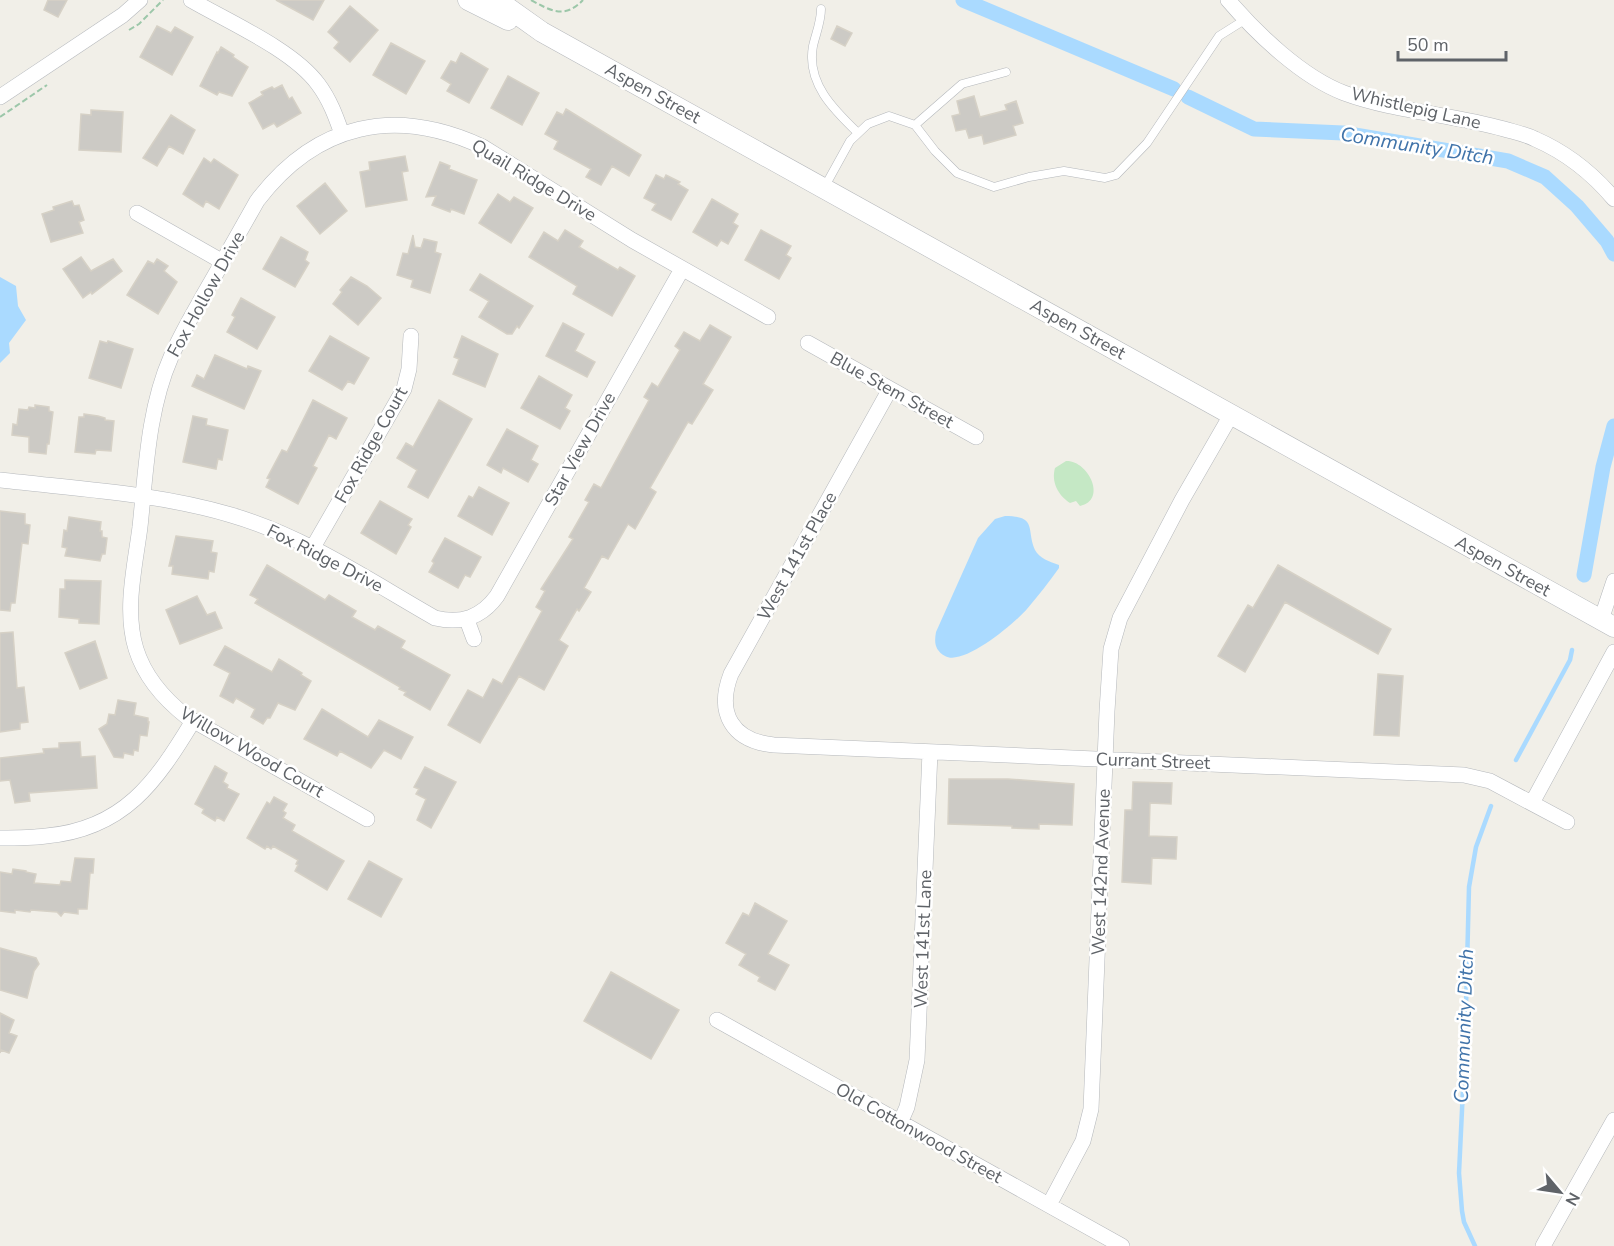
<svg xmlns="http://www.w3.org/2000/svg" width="1614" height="1246" viewBox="0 0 1614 1246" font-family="'Nunito Sans',sans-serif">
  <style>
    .green { fill: #c5e8c5 }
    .water { fill: #aadaff }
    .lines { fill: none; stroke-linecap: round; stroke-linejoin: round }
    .stream { stroke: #aadaff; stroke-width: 4.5 }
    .canal { stroke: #aadaff; stroke-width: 15 }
    .building { fill: #cccac5; stroke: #d6d1c6; stroke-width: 1.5 }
    .service-casing { stroke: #b5b8bc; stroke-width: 9 }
    .minor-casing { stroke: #b5b8bc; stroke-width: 16 }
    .tertiary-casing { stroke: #b5b8bc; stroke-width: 21 }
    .path { stroke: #9cc7a9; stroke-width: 2; stroke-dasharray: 6 3; stroke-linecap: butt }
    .service { stroke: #fff; stroke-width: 8 }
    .minor { stroke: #fff; stroke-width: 15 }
    .tertiary { stroke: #fff; stroke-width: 20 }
    .labels { text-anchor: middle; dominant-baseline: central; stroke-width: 5; stroke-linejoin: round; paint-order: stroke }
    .street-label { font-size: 18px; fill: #5f6368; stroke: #fff }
    .water-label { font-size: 20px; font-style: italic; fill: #4174aa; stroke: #fff }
  </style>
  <rect width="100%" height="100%" fill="#f1efe8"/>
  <!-- green -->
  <path class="green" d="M1066 461C1088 460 1108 500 1080 506L1076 501 1070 503C1058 495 1051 482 1055 468Z"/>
  <!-- water -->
  <path class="water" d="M0 277 16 286 18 306 26 320 9 343 10 353 0 363Z
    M1005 516C1038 516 1026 530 1035 550 1039 558 1050 562 1059 565V568C1049 582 1038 596 1027 609 1015 623 963 667 945 656 935 650 934 643 936 632L978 538 995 519Z"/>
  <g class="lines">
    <!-- stream -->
    <path class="stream" d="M1516 760 1570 660 1572 650
      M1475 1246 1464 1222 1462 1211 1459 1173 1465 1047 1469 887 1476 847 1491 806"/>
    <!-- canal -->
    <path class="canal" d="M963 0 1174 89
      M1188 97 1254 129 1343 133 1508 161 1545 177 1577 206 1607 241 1614 254
      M1584 575 1603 467 1614 426"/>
  </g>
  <!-- building -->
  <path class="building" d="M48 0H67L58 17 44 10Z
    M276 0H324L313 20Z
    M350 6 378 30 350 62 334 48 339 42 328 32Z
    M157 26 171 33 175 27 193 37 172 75 140 57Z
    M837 26 852 33 845 46 831 39Z
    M391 43 425 61 406 94 373 75Z
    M221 47 234 55 233 57 248 67 232 96 219 92 217 95 200 86 217 52 218 53Z
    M461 53 488 69 469 103 447 91 451 84 441 78 451 61 456 63Z
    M508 76 539 93 522 125 491 108Z
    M282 85 289 99 292 97 301 113 277 127 274 123 263 129 249 103 263 95 261 92 272 87 274 89Z
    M974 96 980 117 1007 110 1005 105 1016 101 1023 123 1013 126 1016 135 984 144 982 135 969 138 966 129 956 131 952 116 960 114 957 101Z
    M566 109 641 155 629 176 612 166 601 185 586 177 591 169 554 149 558 141 545 134 557 112 563 115Z
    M91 110 123 112 121 152 79 150 81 114 91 115Z
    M171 115 195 130 183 154 169 146 157 166 143 158Z
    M405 156 408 171 402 172 407 200 366 207 360 172 370 170 369 162Z
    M204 158 211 163 214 159 238 175 219 209 206 201 203 207 183 194Z
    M440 162 450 166 449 169 477 180 464 214 451 209 450 212 432 205 436 196 426 197Z
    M656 175 664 179 666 175 680 182 678 184 688 190 671 220 652 210 656 204 644 198Z
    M325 183 347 211 320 234 297 206Z
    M498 194 510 202 514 197 533 208 511 243 479 223Z
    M712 199 738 214 733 223 738 226 728 244 721 240 717 246 693 232Z
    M72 201 74 206 79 205 84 220 79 222 83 233 51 242 42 214 54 210 53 207Z
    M565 230 583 241 579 247 618 270 620 267 635 276 612 316 573 294 577 286 529 257 544 232 558 241Z
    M761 230 791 246 786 255 791 258 779 279 745 260Z
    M413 235 415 247 421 248 424 239 437 242 435 252 441 254 430 293 411 287 413 280 397 275 403 253 408 254Z
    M281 237 308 252 305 260 309 263 295 287 263 269Z
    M81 257 91 271 113 259 122 271 92 294 91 292 83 298 63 269Z
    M157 259 168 266 164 271 177 282 158 314 127 295 148 261 154 264Z
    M480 274 533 306 519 328 517 326 512 334H507L479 317 489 301 470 290Z
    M351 277 367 286 381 298 358 325 333 304 342 292 340 290Z
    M241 298 275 317 257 349 227 332 235 317 232 315Z
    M563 323 584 334 575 351 595 362 587 377 546 356Z
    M710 325 731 337 703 384 713 390 692 424 688 422 650 488 656 492 635 529 628 524 608 559 602 556 584 588 591 592 579 611 577 609 559 640 568 646 544 690 519 676 480 743 448 725 468 690 483 698 493 679 502 684 542 611 536 607 545 591 541 589 573 539 569 537 589 502 585 500 594 484 601 488 649 400 644 397 652 383 658 387 680 350 675 346 684 332 700 341Z
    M330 336 369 358 354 384 348 381 342 390 309 371Z
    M462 336 498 354 485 387 453 374 459 359 454 357Z
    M100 341 107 343 108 341 133 349 121 388 89 378Z
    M215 355 247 369 248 366 261 371 244 409 192 386 197 375 204 379Z
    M539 376 572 395 565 408 570 411 560 429 521 408Z
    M313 400 347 418 336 439 329 435 313 466 317 468 298 504 266 487 270 479 267 478 282 450 287 452Z
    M439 400 472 419 428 498 408 487 417 470 397 458 406 443 413 447Z
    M35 405 49 407V411L53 412 49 444H47L46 454 29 452V437L12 435 13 424 17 425 19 409 28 410 29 407 35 408Z
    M84 414 98 416 105 418V420L114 421 111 451 96 450 95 454 75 452 79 417H84Z
    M193 416 207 419 206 425 228 430 222 460 218 459 216 469 183 462Z
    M507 429 538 446 531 460 538 464 528 482 503 468 501 473 487 465Z
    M479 487 509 503 492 535 458 516 469 496 473 498Z
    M380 501 412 519 408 525 411 527 396 554 361 533Z
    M0 511 25 514V524L30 525 28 544 22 543 15 603H11L10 611 0 610Z
    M69 517 101 522 100 531H102V537L107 538 105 554H102L100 561 65 556 67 548 62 547 64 530 67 531Z
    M176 536 213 541 211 552 217 553 214 572 209 571 208 579 172 574 173 566H169Z
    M445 538 481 557 470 577 465 575 458 588 429 572 434 563 432 561Z
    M267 565 325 600 329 595 356 611 352 617 375 630 378 626 405 641 401 648 450 675 430 710 404 695 406 692 399 689 400 687 255 603 258 599 250 595Z
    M1278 565 1391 629 1378 654 1285 602 1245 672 1218 656 1248 605 1253 608Z
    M65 580 101 581 99 624 79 623V619L59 617 60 589H65Z
    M197 596 207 615 215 612 222 628 180 644 166 610Z
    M13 632 17 688 24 687 28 722 20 723V729L0 732V633Z
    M95 641 107 678 80 689 65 653Z
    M225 646 272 672 279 659 302 673 301 675 311 681 295 710 278 703 270 718H267L263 724 251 717 255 709 236 698 233 703 220 696 230 673 214 665Z
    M1378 674 1403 676 1399 736 1374 735Z
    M118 700 136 703 134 715 148 718V722H149L147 736 140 735 138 751 134 750 133 755 124 753 123 758 114 757 99 729 107 724 109 714 115 715Z
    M322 709 368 737 379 720 413 737 401 759 384 750 371 768 340 751 337 756 304 739Z
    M80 742 81 757 95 756 97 788 29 793 30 801 15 803 10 780 0 781V758L44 753 43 749 59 748V743Z
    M215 766 227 773 223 782 228 785 227 788 239 794 224 821 217 817 215 821 202 813 204 809 195 804Z
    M425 767 456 782 431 828 417 820 426 799 416 794 419 789 414 787Z
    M949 779H1008L1074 784 1072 825 1039 824V829L1012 828V826L948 824Z
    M1133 782 1172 783 1171 804 1150 803 1149 836 1177 837 1176 859 1152 858 1151 884 1122 882 1125 810H1132Z
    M274 797 287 804 283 811 286 813 283 818 295 825 292 831 344 861 327 890 295 871 298 865 296 864 298 860 273 846 271 849 267 846 265 849 247 838 267 802 270 804Z
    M75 858 94 859 93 873H90L87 909H78V914L64 912 61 916 57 912 31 910 30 912 15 910V913L0 911V872L12 874 13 869 26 871V872L36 874 34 883 60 885 61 881 71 882Z
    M369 861 402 879 381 917 348 899Z
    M755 903 787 921 768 954 789 965 775 990 758 981 760 977 739 965 746 954 726 943 743 913 749 916Z
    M0 948 36 958 39 964 34 971 27 998 0 990Z
    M611 972 679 1010 651 1059 584 1021Z
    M0 1013 14 1020 9 1033 17 1036 9 1053 1 1050 0 1053Z"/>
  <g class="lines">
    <!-- service casing -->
    <g class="service-casing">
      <path id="service" d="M821 9C821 22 816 33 813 46 806 83 834 110 858 133
        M915 125 962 84 1006 72
        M824 188 850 141 868 124 889 116 915 125 935 151 957 173 994 187 1029 177 1064 171 1105 178 1116 175 1147 143 1219 36 1246 19"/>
    </g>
    <!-- minor casing -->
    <g class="minor-casing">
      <path id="minor" d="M191 0C229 22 293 50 318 84 330 100 336 117 342 134
        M1228 0C1257 34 1302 77 1344 93 1396 112 1452 114 1504 129 1514 132 1525 134 1535 139 1565 152 1593 174 1614 199
        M0 97 123 15 140 0
        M137 213 223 262
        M808 343 976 437
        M890 389 731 674C716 713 732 741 774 745L1464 775 1490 781 1567 822
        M0 480C77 489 157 493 231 515 304 536 370 581 435 618 461 624 481 618 497 596L682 269
        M312 549 404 389 409 369 411 336
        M467 620 474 639
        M1601 620 1614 581
        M1532 803 1614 652
        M367 819 187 717C164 699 145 678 136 649 124 610 135 566 140 527 146 470 148 409 171 357 180 336 192 316 203 296 221 265 239 233 257 201 316 123 395 106 483 147L632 240 768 317
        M0 838C15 838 31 838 46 836 124 829 156 782 193 721
        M717 1020 1122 1246
        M900 1123 907 1107 917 1060 930 752
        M1049 1205 1083 1141 1091 1109 1107 711 1111 649 1120 618 1182 500 1231 415
        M1543 1246 1614 1120"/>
    </g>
    <!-- tertiary casing -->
    <g class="tertiary-casing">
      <path id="tertiary" d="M468 0 508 20
        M497 0 542 32 1614 627"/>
    </g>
    <!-- path -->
    <path class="path" d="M531 0C551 11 565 19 583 0
      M129 30 139 24 163 0
      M0 117 47 85"/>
    <!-- service -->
    <use href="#service" class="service"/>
    <!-- minor -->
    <use href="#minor" class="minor"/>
    <!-- tertiary -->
    <use href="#tertiary" class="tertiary"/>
  </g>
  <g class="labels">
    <!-- street labels -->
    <g class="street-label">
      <text transform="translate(653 93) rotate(29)">Aspen Street</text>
      <text transform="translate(1416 108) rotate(13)">Whistlepig Lane</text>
      <text transform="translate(534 180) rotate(31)">Quail Ridge Drive</text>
      <text transform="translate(206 294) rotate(-61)">Fox Hollow Drive</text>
      <text transform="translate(1078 329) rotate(29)">Aspen Street</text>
      <text transform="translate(892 390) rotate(29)">Blue Stem Street</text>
      <text transform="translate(371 445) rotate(-61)">Fox Ridge Court</text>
      <text transform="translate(580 449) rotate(-61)">Star View Drive</text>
      <text transform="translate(797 556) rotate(-61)">West 141st Place</text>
      <text transform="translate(325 558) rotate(27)">Fox Ridge Drive</text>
      <text transform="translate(1503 566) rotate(29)">Aspen Street</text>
      <text transform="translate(252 752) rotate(30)">Willow Wood Court</text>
      <text transform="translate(1153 761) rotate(2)">Currant Street</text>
      <text transform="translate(1101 872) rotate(-88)">West 142nd Avenue</text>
      <text transform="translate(923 939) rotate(-88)">West 141st Lane</text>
      <text transform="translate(919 1133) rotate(29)">Old Cottonwood Street</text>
    </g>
    <!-- water labels -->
    <g class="water-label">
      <text transform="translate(1417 146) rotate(9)">Community Ditch</text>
      <text transform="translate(1464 1026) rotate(-88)">Community Ditch</text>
    </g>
  </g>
  <!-- north arrow -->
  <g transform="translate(1560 1192) rotate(119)" stroke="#ffffff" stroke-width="4.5" paint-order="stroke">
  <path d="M0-4.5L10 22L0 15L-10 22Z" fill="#5f6368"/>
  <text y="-9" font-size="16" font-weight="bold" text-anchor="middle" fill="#5f6368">N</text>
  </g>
  <!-- scale -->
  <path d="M1398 51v9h108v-9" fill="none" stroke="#5f6368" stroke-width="3"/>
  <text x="1407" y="51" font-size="18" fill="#5f6368" stroke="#ffffff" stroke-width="4.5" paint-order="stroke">50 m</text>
</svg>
